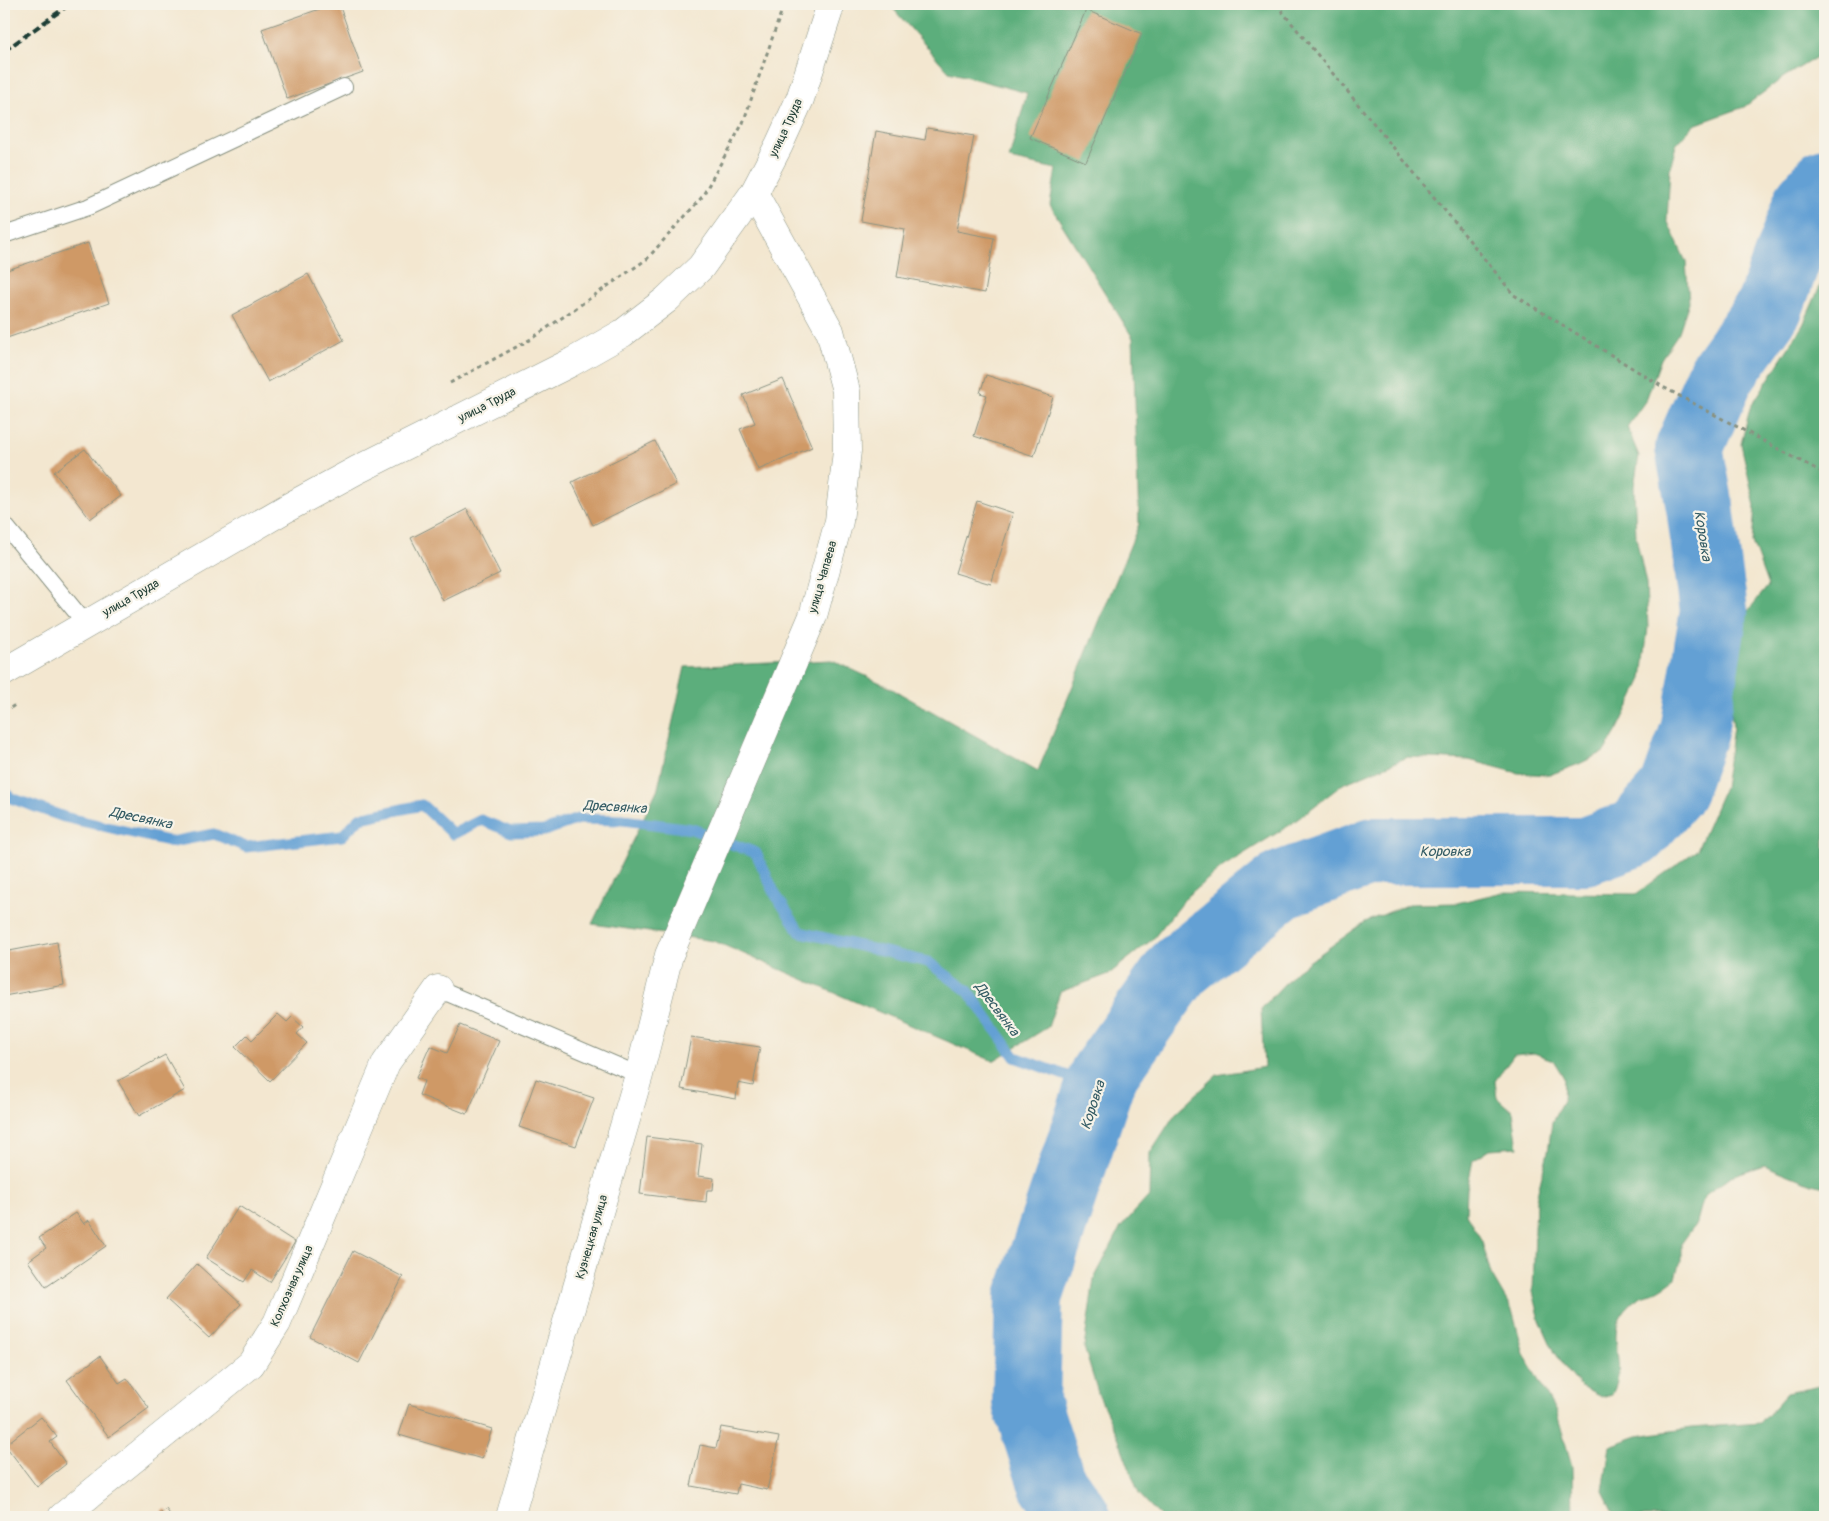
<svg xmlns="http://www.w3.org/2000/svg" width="1829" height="1521" viewBox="0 0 1829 1521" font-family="Pangolin,sans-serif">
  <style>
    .forest { fill: #5cae7b; stroke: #3e7658 }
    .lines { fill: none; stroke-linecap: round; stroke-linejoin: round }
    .stream { stroke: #63a0d4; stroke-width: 11 }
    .river { stroke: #63a0d4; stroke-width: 68 }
    .building { fill: #cf9966 }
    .service-casing { stroke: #899282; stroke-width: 18 }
    .minor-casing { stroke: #899282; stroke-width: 29 }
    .tertiary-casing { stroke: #899282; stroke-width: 29 }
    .path { stroke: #899282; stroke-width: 3; stroke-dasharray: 4 4; stroke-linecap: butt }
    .service { stroke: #fff; stroke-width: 16 }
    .minor { stroke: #fff; stroke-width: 28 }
    .tertiary { stroke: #fff; stroke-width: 28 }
    .rail { stroke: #1f3d34; stroke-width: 4; stroke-dasharray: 8 4; stroke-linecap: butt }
    .labels { text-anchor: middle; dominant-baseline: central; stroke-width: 4.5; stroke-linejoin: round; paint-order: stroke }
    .street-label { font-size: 12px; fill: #1f3d34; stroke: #f7f3e8 }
    .water-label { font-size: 14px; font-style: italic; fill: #335b64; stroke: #f7f3e8 }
  </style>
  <rect width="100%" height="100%" fill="#f7f3e8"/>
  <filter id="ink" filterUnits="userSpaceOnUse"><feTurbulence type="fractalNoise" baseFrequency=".02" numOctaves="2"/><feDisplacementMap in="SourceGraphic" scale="10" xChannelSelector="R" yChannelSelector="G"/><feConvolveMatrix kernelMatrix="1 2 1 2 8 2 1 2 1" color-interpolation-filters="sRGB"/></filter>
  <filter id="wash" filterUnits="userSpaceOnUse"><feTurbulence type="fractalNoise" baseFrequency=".0096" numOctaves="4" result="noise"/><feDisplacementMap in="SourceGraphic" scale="20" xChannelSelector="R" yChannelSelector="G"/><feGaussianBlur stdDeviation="1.12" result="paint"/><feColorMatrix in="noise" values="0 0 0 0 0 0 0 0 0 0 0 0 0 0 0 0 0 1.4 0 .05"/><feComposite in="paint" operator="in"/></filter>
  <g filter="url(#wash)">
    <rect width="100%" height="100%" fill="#f3e7d0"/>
    <!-- forest -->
    <path class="forest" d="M889 4H1825V52L1784 77 1744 107 1694 125 1676 145 1670 169 1667 220 1686 262 1689 302 1679 332 1661 359 1646 400 1627 427 1639 456 1634 486 1636 537 1646 584 1648 627 1642 679 1618 729 1604 752 1579 764 1549 775 1518 773 1469 760 1408 757 1343 784 1290 825 1224 866 1187 896 1153 939 1109 974 1060 992 1048 1027 993 1061 714 941 592 924 658 788 685 667 832 660 885 685 1038 771 1139 524 1133 338 1050 205 1056 169 1009 159 1027 93 949 72Z
      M1825 275V1187L1811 1184 1764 1165 1731 1176 1704 1196 1697 1222 1681 1244V1260L1676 1278C1670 1282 1663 1288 1656 1291 1651 1294 1643 1294 1638 1298 1595 1329 1632 1360 1612 1394L1601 1397 1581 1387 1566 1369 1551 1345 1540 1320 1533 1292 1536 1199 1548 1152 1552 1122 1563 1101 1564 1078 1553 1060 1534 1053 1514 1055 1495 1081 1497 1098 1513 1112 1518 1147 1490 1149 1473 1160 1467 1189 1466 1214 1482 1241 1491 1274 1512 1310 1524 1354 1557 1414 1572 1466 1573 1517H1161L1139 1494 1117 1435 1099 1396 1084 1347 1094 1279 1121 1227 1149 1196 1150 1153 1175 1114 1217 1075 1264 1067 1261 1009 1296 971 1365 922 1409 904 1457 903 1503 892 1636 894 1697 850 1724 788 1733 727 1729 693 1739 658 1744 616 1768 586 1752 542 1755 506 1741 444 1750 408 1803 325Z
      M1825 1385V1517H1616L1603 1491 1610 1446 1638 1436 1691 1428 1760 1423 1787 1393Z"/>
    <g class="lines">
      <!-- stream -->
      <path class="stream" d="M4 792 11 798 64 817 172 842 214 834 246 847 342 836 360 818 422 805 453 834 481 820 511 832 544 831 578 819 623 820 692 829 756 853 775 894 800 932 928 962 968 991 1015 1057 1070 1077 1103 1075"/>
      <!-- river -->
      <path class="river" d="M1077 1517 1052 1483 1026 1402 1029 1297 1103 1075 1178 969 1281 885 1374 851H1585L1635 833 1673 790 1694 731 1714 611 1700 508 1689 448 1721 375 1769 308 1807 203 1825 182"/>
    </g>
    <g id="blocks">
      <!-- building -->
      <path class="building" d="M334 4H339L363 72 287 99 262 29Z
        M1086 10 1142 34 1086 162 1030 138Z
        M927 128 974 136 957 231 994 238 985 293 897 277 905 229 861 221 876 131 925 140Z
        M88 243 109 303 4 339V271Z
        M308 274 344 340 268 382 232 315Z
        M986 375 1053 397 1034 456 974 436 987 395 980 393Z
        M783 379 812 447 758 470 740 429 755 423 743 395Z
        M655 441 676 484 593 525 572 482Z
        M85 449 121 496 90 519 54 472Z
        M977 501 1013 513 991 584 955 573Z
        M467 509 500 573 443 601 411 538Z
        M57 942 64 985 4 996V952Z
        M278 1014 287 1022 292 1017 303 1027 297 1034 307 1043 270 1081 235 1047 247 1035 252 1040Z
        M460 1025 499 1041 467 1114 419 1095 424 1081 416 1078 430 1046 447 1053Z
        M691 1037 760 1047 753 1086 738 1083 736 1099 681 1089Z
        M165 1055 185 1090 139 1116 118 1081Z
        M536 1079 594 1098 576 1146 519 1127Z
        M647 1137 702 1144 698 1176 714 1178 713 1190H707L706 1202 640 1194Z
        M239 1206 295 1242 270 1282 252 1270 244 1282 206 1258Z
        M76 1213 84 1224 89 1220 106 1246 46 1287 28 1261 46 1248 39 1238Z
        M353 1251 403 1277 359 1363 310 1337Z
        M197 1264 241 1304 209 1338 166 1299Z
        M100 1356 119 1383 127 1378 149 1408 109 1437 67 1380Z
        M409 1404 492 1429 482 1459 399 1435Z
        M41 1417 57 1437 50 1442 66 1464 37 1487 5 1445Z
        M721 1427 779 1437 767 1490 738 1484 736 1494 691 1486 700 1445 716 1448Z
        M166 1509 172 1517H155Z"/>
    </g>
  </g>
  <g filter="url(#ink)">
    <use href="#blocks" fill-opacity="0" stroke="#899282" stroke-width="1"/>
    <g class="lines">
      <!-- service casing -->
      <g class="service-casing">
        <path id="service" d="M4 235 88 207 344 87
          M4 524 86 624
          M438 989 639 1075"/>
      </g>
      <!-- minor casing -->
      <g class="minor-casing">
        <path id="minor" d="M62 1517 251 1364 277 1323 386 1063 438 989
          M510 1517 639 1075 669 955 813 616 839 521 847 451 846 391 830 331 754 193"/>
      </g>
      <!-- tertiary casing -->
      <g class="tertiary-casing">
        <path id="tertiary" d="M4 672 287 508 357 470 570 363 623 333 666 300 701 267 754 193 779 145 800 99 831 4"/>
      </g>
      <!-- path -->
      <path class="path" d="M1276 4 1514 295 1663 387 1825 474
        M450 383 531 339 647 259 702 197 743 123 784 4
        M4 712 15 705"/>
      <!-- service -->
      <use href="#service" class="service"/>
      <!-- minor -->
      <use href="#minor" class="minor"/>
      <!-- tertiary -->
      <use href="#tertiary" class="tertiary"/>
      <!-- rail -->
      <path class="rail" d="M4 51 70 4"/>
    </g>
  </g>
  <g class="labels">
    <!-- street labels -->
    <g class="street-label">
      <text transform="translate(786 128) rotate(-65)">улица Труда</text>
      <text transform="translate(487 405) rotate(-27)">улица Труда</text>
      <text transform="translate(823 577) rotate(-74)">улица Чапаева</text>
      <text transform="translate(131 598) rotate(-30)">улица Труда</text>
      <text transform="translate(592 1237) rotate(-74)">Кузнецкая улица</text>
      <text transform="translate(292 1286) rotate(-66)">Колхозная улица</text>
    </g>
    <!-- water labels -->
    <g class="water-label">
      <text transform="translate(1703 536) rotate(81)">Коровка</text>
      <text transform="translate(615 807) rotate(3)">Дресвянка</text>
      <text transform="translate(141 818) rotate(12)">Дресвянка</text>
      <text x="1445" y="851">Коровка</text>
      <text transform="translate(997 1009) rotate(53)">Дресвянка</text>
      <text transform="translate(1093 1105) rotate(-72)">Коровка</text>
    </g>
  </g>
  <!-- margin -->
  <rect width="1829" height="1521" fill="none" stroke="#f7f3e8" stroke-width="20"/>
</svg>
